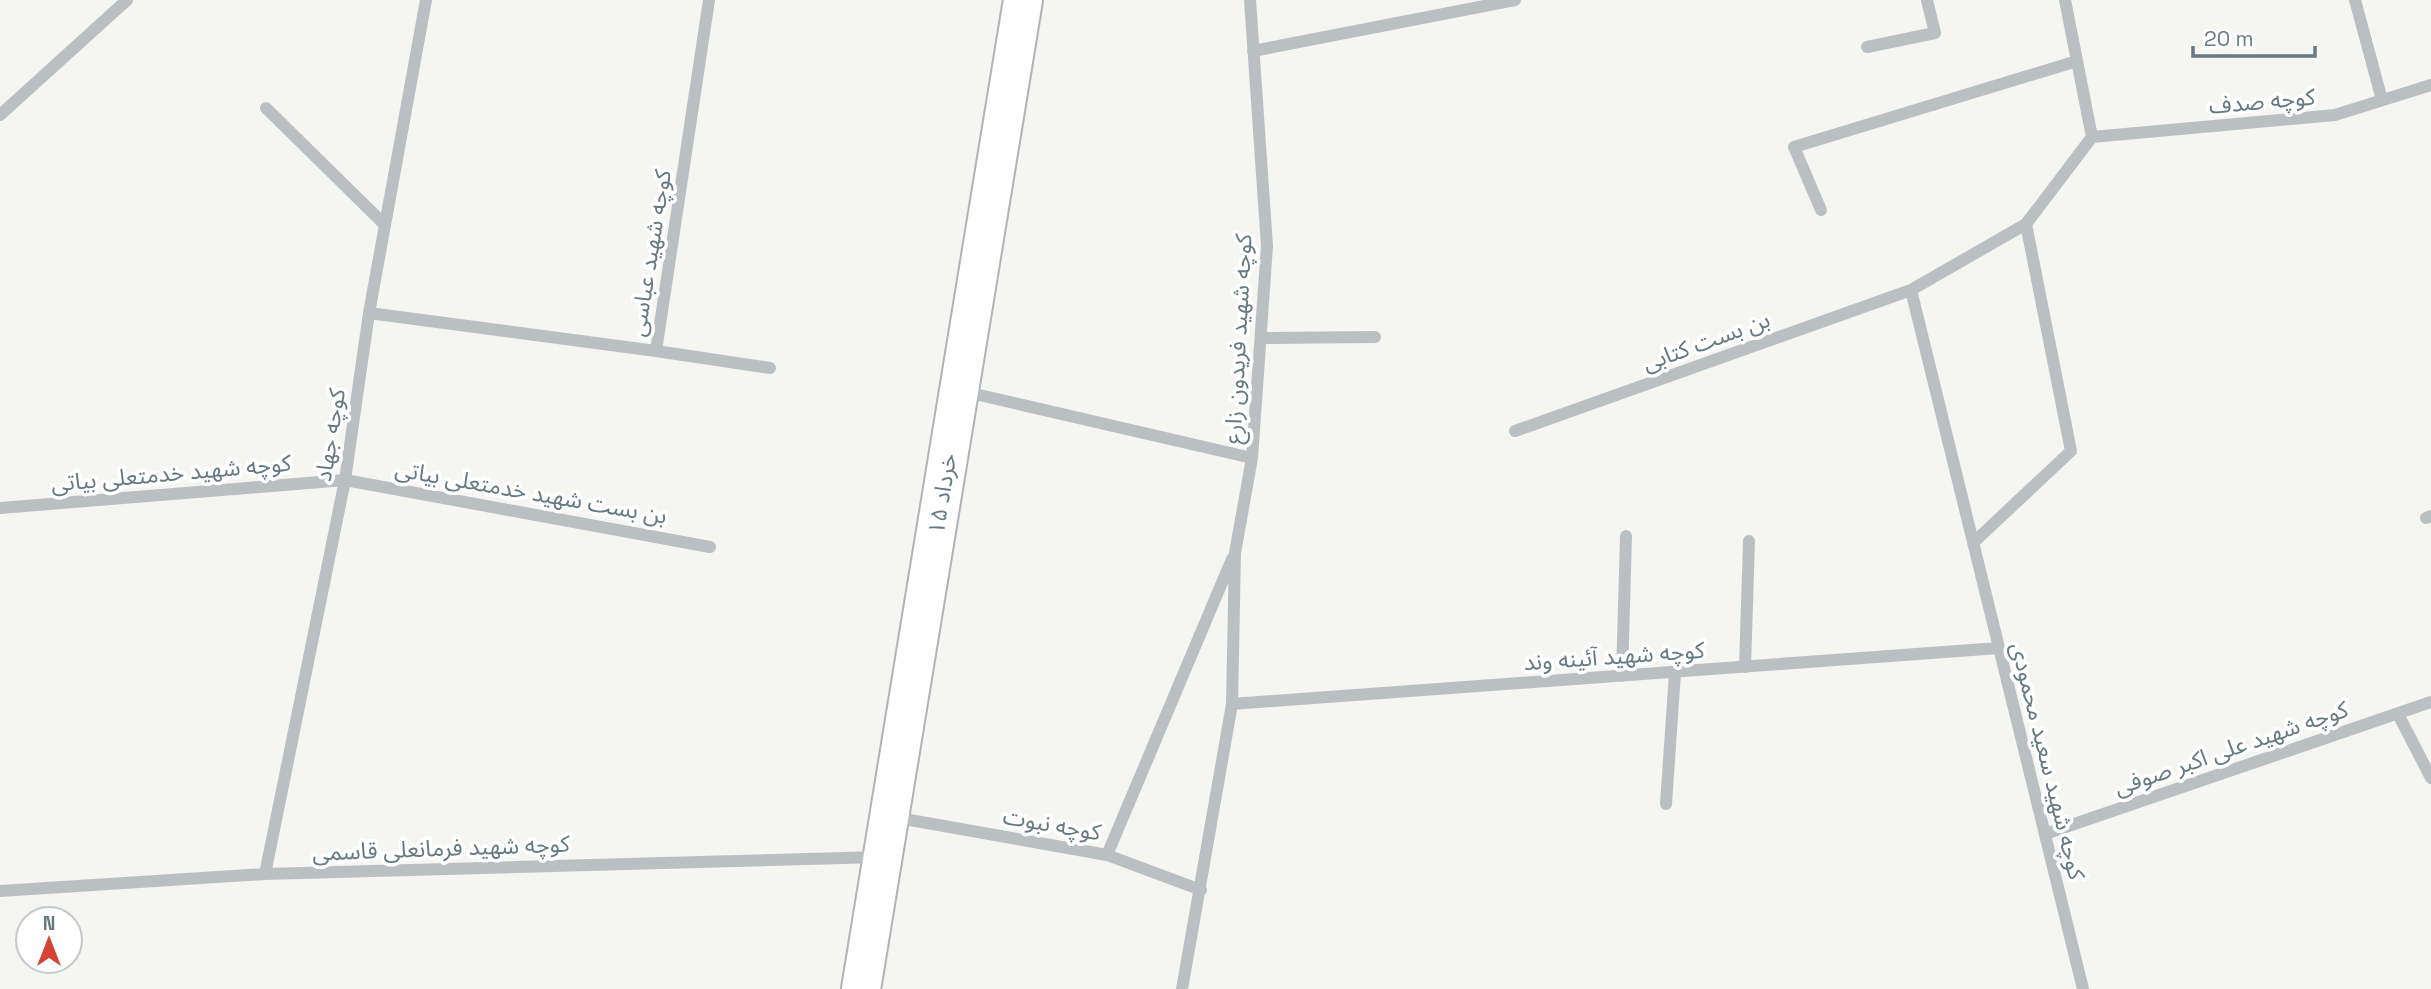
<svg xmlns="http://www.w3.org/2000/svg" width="2431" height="989" viewBox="0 0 2431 989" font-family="'Space Grotesk','Noto Sans Arabic',sans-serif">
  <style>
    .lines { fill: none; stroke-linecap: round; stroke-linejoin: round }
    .major-casing { stroke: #aeb4b7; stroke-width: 42 }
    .minor { stroke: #bac0c2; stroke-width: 12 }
    .major { stroke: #fff; stroke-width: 38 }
    .labels { text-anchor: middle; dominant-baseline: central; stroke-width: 7; stroke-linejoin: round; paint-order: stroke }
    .street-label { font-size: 23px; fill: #677981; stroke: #fff }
  </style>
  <rect width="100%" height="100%" fill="#f5f5f2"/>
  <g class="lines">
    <!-- major casing -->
    <g class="major-casing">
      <path id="major" d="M861 989 1023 0"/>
    </g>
    <!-- minor -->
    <path class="minor" d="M2355 0 2382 100
      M1867 47 1935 33 1927 0
      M1253 51 1515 0
      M266 108 385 225
      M0 115 127 0
      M2092 137 2335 115 2431 85
      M1821 210 1794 147 2077 61
      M1911 290 2083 989
      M369 313 656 351 709 0
      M1261 338 1375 337
      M656 351 770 368
      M962 391 1252 458
      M1515 431 1911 290 2026 224 2092 137 2065 0
      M0 508 345 480 710 547
      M2426 518 2431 516
      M1973 543 2071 451 2026 224
      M1745 667 1749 541
      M1622 676 1626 536
      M1232 704 1999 648
      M2398 714 2431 778
      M1666 804 1675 673
      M893 817 1107 855 1201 890
      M2045 834 2431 702
      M1107 855 1232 559
      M265 874 345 480 369 313 426 0
      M0 891 265 874 879 857
      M1182 989 1232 704 1235 553 1252 458 1267 246 1250 0"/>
    <!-- major -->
    <use href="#major" class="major"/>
  </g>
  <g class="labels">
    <!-- street labels -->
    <g class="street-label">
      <text transform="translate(2262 101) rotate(-5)">کوچه صدف</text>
      <text transform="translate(650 253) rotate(-81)">کوچه شهید عباسی</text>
      <text transform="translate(1238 339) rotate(-87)">کوچه شهید فریدون زارع</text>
      <text transform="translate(1706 341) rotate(-20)">بن بست کتابی</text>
      <text transform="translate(330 435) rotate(-81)">کوچه جهاد</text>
      <text transform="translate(171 473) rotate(-5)">کوچه شهید خدمتعلی بیاتی</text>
      <text transform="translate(531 492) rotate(10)">بن بست شهید خدمتعلی بیاتی</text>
      <text transform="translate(942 494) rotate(-81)">۱۵ خرداد</text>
      <text transform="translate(1614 656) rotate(-4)">کوچه شهید آئینه وند</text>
      <text transform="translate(2231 748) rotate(-19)">کوچه شهید علی اکبر صوفی</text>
      <text transform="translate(2048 761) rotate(76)">کوچه شهید سعید محمودی</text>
      <text transform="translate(1052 824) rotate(10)">کوچه نبوت</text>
      <text transform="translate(441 848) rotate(-2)">کوچه شهید فرمانعلی قاسمی</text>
    </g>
  </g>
  <!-- north arrow -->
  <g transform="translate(49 940)"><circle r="33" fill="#ffffff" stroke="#c2c9cd" stroke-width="2"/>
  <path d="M0-5L12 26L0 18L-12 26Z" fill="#d44334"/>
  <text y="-10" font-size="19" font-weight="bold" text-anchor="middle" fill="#677981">N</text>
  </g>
  <!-- scale -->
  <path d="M2193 46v10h122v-10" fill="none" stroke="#677981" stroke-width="3.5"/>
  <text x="2204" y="46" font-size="21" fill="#677981" stroke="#ffffff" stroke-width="5" paint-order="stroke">20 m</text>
</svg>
